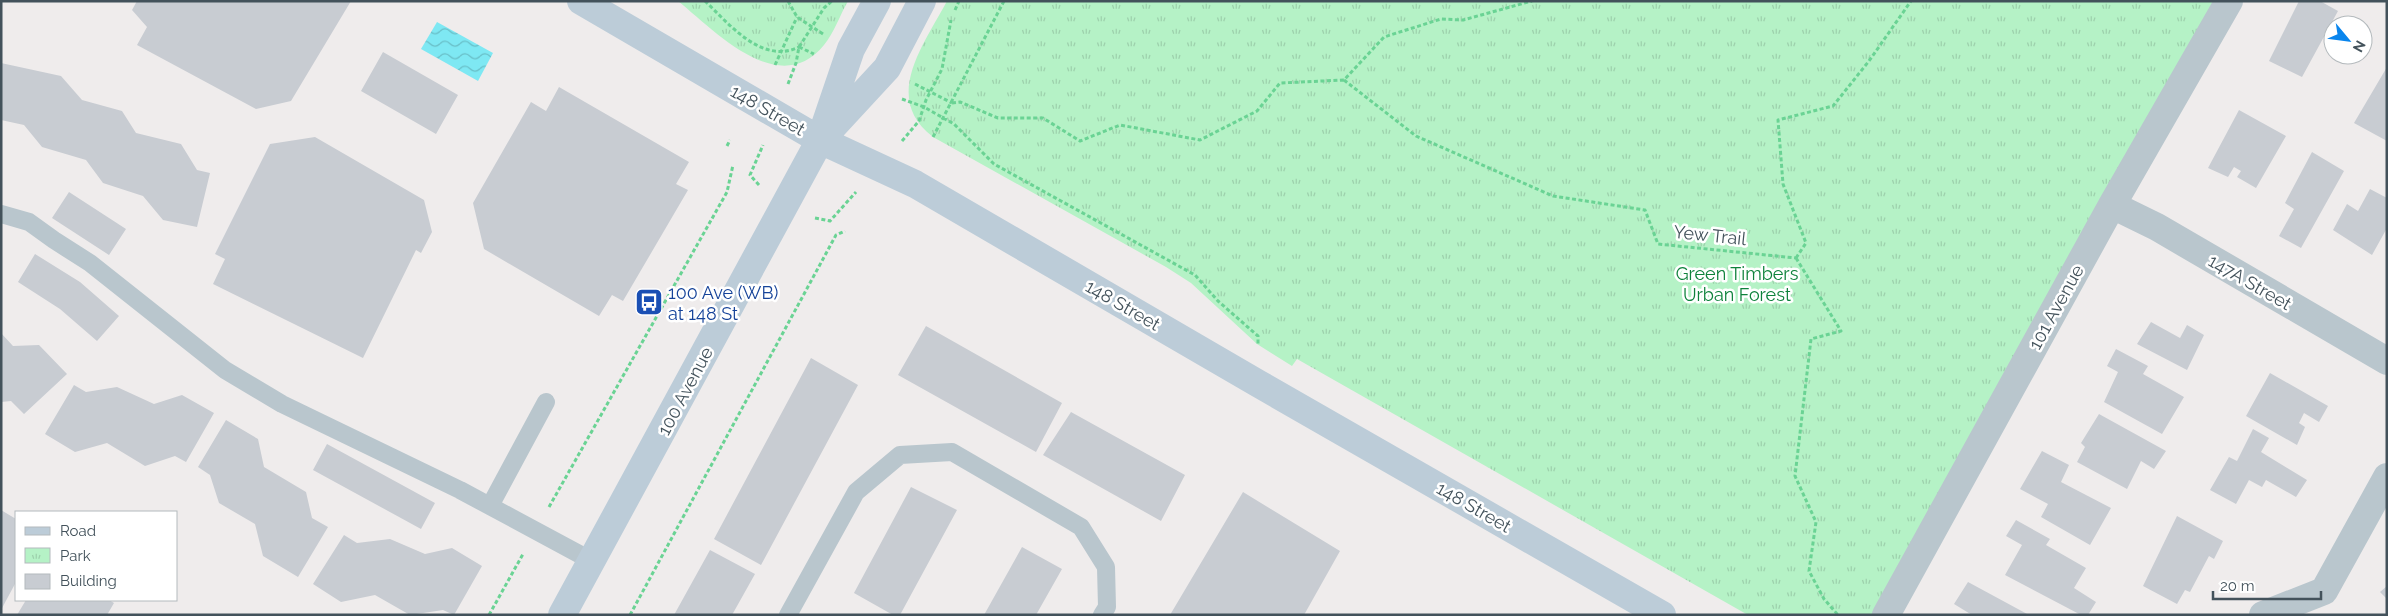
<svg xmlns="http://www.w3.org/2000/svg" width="2388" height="616" viewBox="0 0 2388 616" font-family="Raleway,sans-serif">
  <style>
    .park { fill: url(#park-tufts) }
    .water { fill: url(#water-waves) }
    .building { fill: #c8ccd2 }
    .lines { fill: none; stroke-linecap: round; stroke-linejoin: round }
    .path { stroke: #6ad394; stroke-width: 3; stroke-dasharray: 4 2.5; stroke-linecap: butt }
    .service { stroke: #b9c6cd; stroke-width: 18 }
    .minor { stroke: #b9c6cd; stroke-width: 28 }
    .secondary { stroke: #bcccd8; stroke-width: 28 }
    .labels { text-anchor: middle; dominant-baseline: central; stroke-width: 5; stroke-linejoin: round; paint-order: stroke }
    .street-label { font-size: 18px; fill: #43525b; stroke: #fff }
    .park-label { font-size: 18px; fill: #0e823b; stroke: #fff }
    .transit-label { font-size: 18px; fill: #164399; stroke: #fff; text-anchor: start }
  </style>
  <defs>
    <pattern id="park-tufts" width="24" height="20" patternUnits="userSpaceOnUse" patternTransform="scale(1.25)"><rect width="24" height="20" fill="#b5f2c6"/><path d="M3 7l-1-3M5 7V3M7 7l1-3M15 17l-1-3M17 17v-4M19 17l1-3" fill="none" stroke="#9dd1ac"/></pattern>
    <pattern id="water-waves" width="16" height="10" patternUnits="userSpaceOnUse" patternTransform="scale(1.25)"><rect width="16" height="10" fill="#7ee8f3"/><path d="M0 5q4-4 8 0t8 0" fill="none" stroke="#69bfc8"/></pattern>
  </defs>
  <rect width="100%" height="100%" fill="#efecec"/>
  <!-- park -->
  <path class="park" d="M678 1H848C840 15 834 33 824 45 779 100 715 31 678 1Z
    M947 1H2218L1875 615H1748L1297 359 1292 366 1257 344 1191 283 1166 267 933 137C881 98 925 43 947 1Z"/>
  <!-- water -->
  <path class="water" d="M437 22 493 53 478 81 421 49Z"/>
  <!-- building -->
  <path class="building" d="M137 1H351L291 101 256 109 137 45 147 27 132 10Z
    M2299 1H2320L2338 11 2302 77 2269 61Z
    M383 52 458 95 436 134 361 91Z
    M1 63 61 76 82 100 122 111 136 133 181 144 197 170 210 173 197 227 163 220 143 196 103 183 86 160 42 147 24 125 1 120Z
    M2387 67V141L2354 123Z
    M559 87 689 162 676 184 688 190 623 301 612 295 599 316 484 249 473 203 531 102 546 111Z
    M2239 110 2286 136 2256 188 2237 177 2241 171 2234 167 2228 177 2208 168Z
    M315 137 424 200 432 232 421 253 416 250 363 358 213 284 225 259 215 254 270 144Z
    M2312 152 2344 171 2301 248 2279 236 2294 209 2285 203Z
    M2370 189 2387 198V228L2372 255 2333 230 2347 204 2358 211Z
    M69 192 126 229 109 255 52 218Z
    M35 254 80 282 119 316 97 341 60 309 18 282Z
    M2151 322 2180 338 2187 325 2204 335 2187 370 2137 344Z
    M926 326 1062 403 1036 452 898 375Z
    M1 333 13 346 39 345 67 374 24 414 11 401 1 402Z
    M2116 349 2148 366 2143 374 2184 397 2162 434 2104 402 2118 372 2107 366Z
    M811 358 858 385 761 565 714 539Z
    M2270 373 2328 406 2319 422 2304 413 2299 423 2305 427 2297 445 2246 416Z
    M74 385 86 392 117 387 154 404 182 395 214 413 186 462 175 456 145 466 107 443 75 452 45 434Z
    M1071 412 1185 475 1161 521 1043 455Z
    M2099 414 2166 451 2154 469 2141 461 2127 489 2077 462 2085 447 2081 443Z
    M226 420 258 439 264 467 306 492 312 518 328 527 298 577 263 556 255 524 219 503 210 475 198 467Z
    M2253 429 2269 438 2261 452 2307 480 2296 497 2266 480 2262 487 2249 480 2236 504 2210 490 2229 457 2237 461Z
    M327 444 435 503 421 529 313 470Z
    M2042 451 2069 465 2061 482 2111 508 2090 545 2041 517 2048 504 2020 489Z
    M911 487 957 510 900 615H893L854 593Z
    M1243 492 1340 551 1304 615H1170Z
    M1 510 16 519V582L1 610Z
    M2177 516 2223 541 2214 559 2209 556 2190 592 2185 590 2177 604 2143 586Z
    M2016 520 2050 539 2046 545 2086 568 2074 588 2096 602 2088 615H2081L2005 575 2022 545 2006 536Z
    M344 535 357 543 390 539 425 554 452 548 482 566 454 615 443 610 410 615 375 595 341 602 313 584Z
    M1022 547 1062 569 1036 615H984Z
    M710 550 755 574 732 615H674Z
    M1968 582 2029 615H1972L1954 604Z
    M2387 586V599L2380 592Z
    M26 600H109L114 603 107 615H17Z"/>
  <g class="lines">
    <!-- path -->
    <path class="path" d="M705 1C729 24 762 65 799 47
      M788 1 797 17 823 34
      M955 10 959 1
      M799 47 814 54
      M775 65 797 17
      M1344 80 1416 136 1553 196 1645 210 1658 244 1796 258
      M788 84 796 63 799 47 824 8 832 1
      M915 84 952 103
      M902 99 924 107 954 124 994 164 1195 275 1218 301 1258 336V346
      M952 103 960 102 998 118H1043L1080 141 1120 125 1200 140 1257 111 1280 83 1344 80 1384 37 1441 19 1463 20 1532 1
      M933 137 1004 1
      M902 141 919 121 926 100 942 69 951 20
      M727 146 730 140
      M759 185 750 175 763 145
      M815 218 830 221 856 192
      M1796 258 1841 331 1811 339 1795 476 1816 522 1809 571 1824 599 1838 615
      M1796 258 1806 243 1783 184 1778 120 1833 106 1869 61 1911 1
      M549 507 727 192 733 165
      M489 615 523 554
      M630 615 836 235 845 231"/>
    <!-- service -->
    <path class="service" d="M1 214 29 222 54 240 90 263 225 370 282 404 460 490 592 561
      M490 506 546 402
      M788 615 856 492 900 455 952 452 1081 527 1106 567 1107 607 1102 615"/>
    <!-- minor -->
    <path class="minor" d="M2112 205 2157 227 2387 361
      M1886 615 2112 205 2229 1
      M2263 615 2324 591 2387 477"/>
    <!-- secondary -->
    <path class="secondary" d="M581 1 820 140 915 184 1259 384 1662 615
      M826 134 887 68 922 1
      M562 615 820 140 851 49 877 1"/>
  </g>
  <!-- icons -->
  <defs>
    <g id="bus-square" transform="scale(1.4375)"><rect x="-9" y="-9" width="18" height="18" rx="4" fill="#1a4fb4" stroke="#fff"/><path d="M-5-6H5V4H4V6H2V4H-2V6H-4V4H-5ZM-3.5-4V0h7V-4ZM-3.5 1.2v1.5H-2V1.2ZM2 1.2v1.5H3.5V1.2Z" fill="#fff"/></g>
  </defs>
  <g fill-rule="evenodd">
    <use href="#bus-square" x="649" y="302"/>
  </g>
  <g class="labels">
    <!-- street labels -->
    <g class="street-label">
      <text transform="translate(768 110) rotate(30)">148 Street</text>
      <text transform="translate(1710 235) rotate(6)">Yew Trail</text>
      <text transform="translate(2250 282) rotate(30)">147A Street</text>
      <text transform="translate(1123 305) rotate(30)">148 Street</text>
      <text transform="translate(2056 307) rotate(-61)">101 Avenue</text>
      <text transform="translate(685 391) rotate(-62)">100 Avenue</text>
      <text transform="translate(1474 507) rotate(30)">148 Street</text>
    </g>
    <!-- park labels -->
    <g class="park-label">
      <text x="1737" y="273">Green Timbers<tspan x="1737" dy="21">Urban Forest</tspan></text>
    </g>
    <!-- transit labels -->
    <g class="transit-label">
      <text x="668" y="292">100 Ave (WB)<tspan x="668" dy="21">at 148 St</tspan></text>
    </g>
  </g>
  <!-- border -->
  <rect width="2388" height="616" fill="none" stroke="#43525b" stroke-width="5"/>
  <!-- legend -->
  <rect x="15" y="511" width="162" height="90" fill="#ffffff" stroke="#b4babd"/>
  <rect x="25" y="527" width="25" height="8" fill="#bcccd8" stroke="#b4babd"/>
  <text x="60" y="536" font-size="15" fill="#43525b">Road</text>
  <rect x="25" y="548" width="25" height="15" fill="url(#park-tufts)" stroke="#b4babd"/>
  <text x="60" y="561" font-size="15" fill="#43525b">Park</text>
  <rect x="25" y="574" width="25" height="15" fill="#c8ccd2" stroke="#b4babd"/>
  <text x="60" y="586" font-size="15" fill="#43525b">Building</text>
  <!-- north arrow -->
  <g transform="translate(2348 40) rotate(119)"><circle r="24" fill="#ffffff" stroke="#b4babd"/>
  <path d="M0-4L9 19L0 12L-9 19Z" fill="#0985ed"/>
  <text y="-8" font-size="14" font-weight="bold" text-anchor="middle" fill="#43525b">N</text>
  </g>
  <!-- scale -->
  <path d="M2213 591v8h108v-8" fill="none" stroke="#43525b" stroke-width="2.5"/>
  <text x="2220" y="591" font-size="15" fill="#43525b" stroke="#ffffff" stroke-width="4" paint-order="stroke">20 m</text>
</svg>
